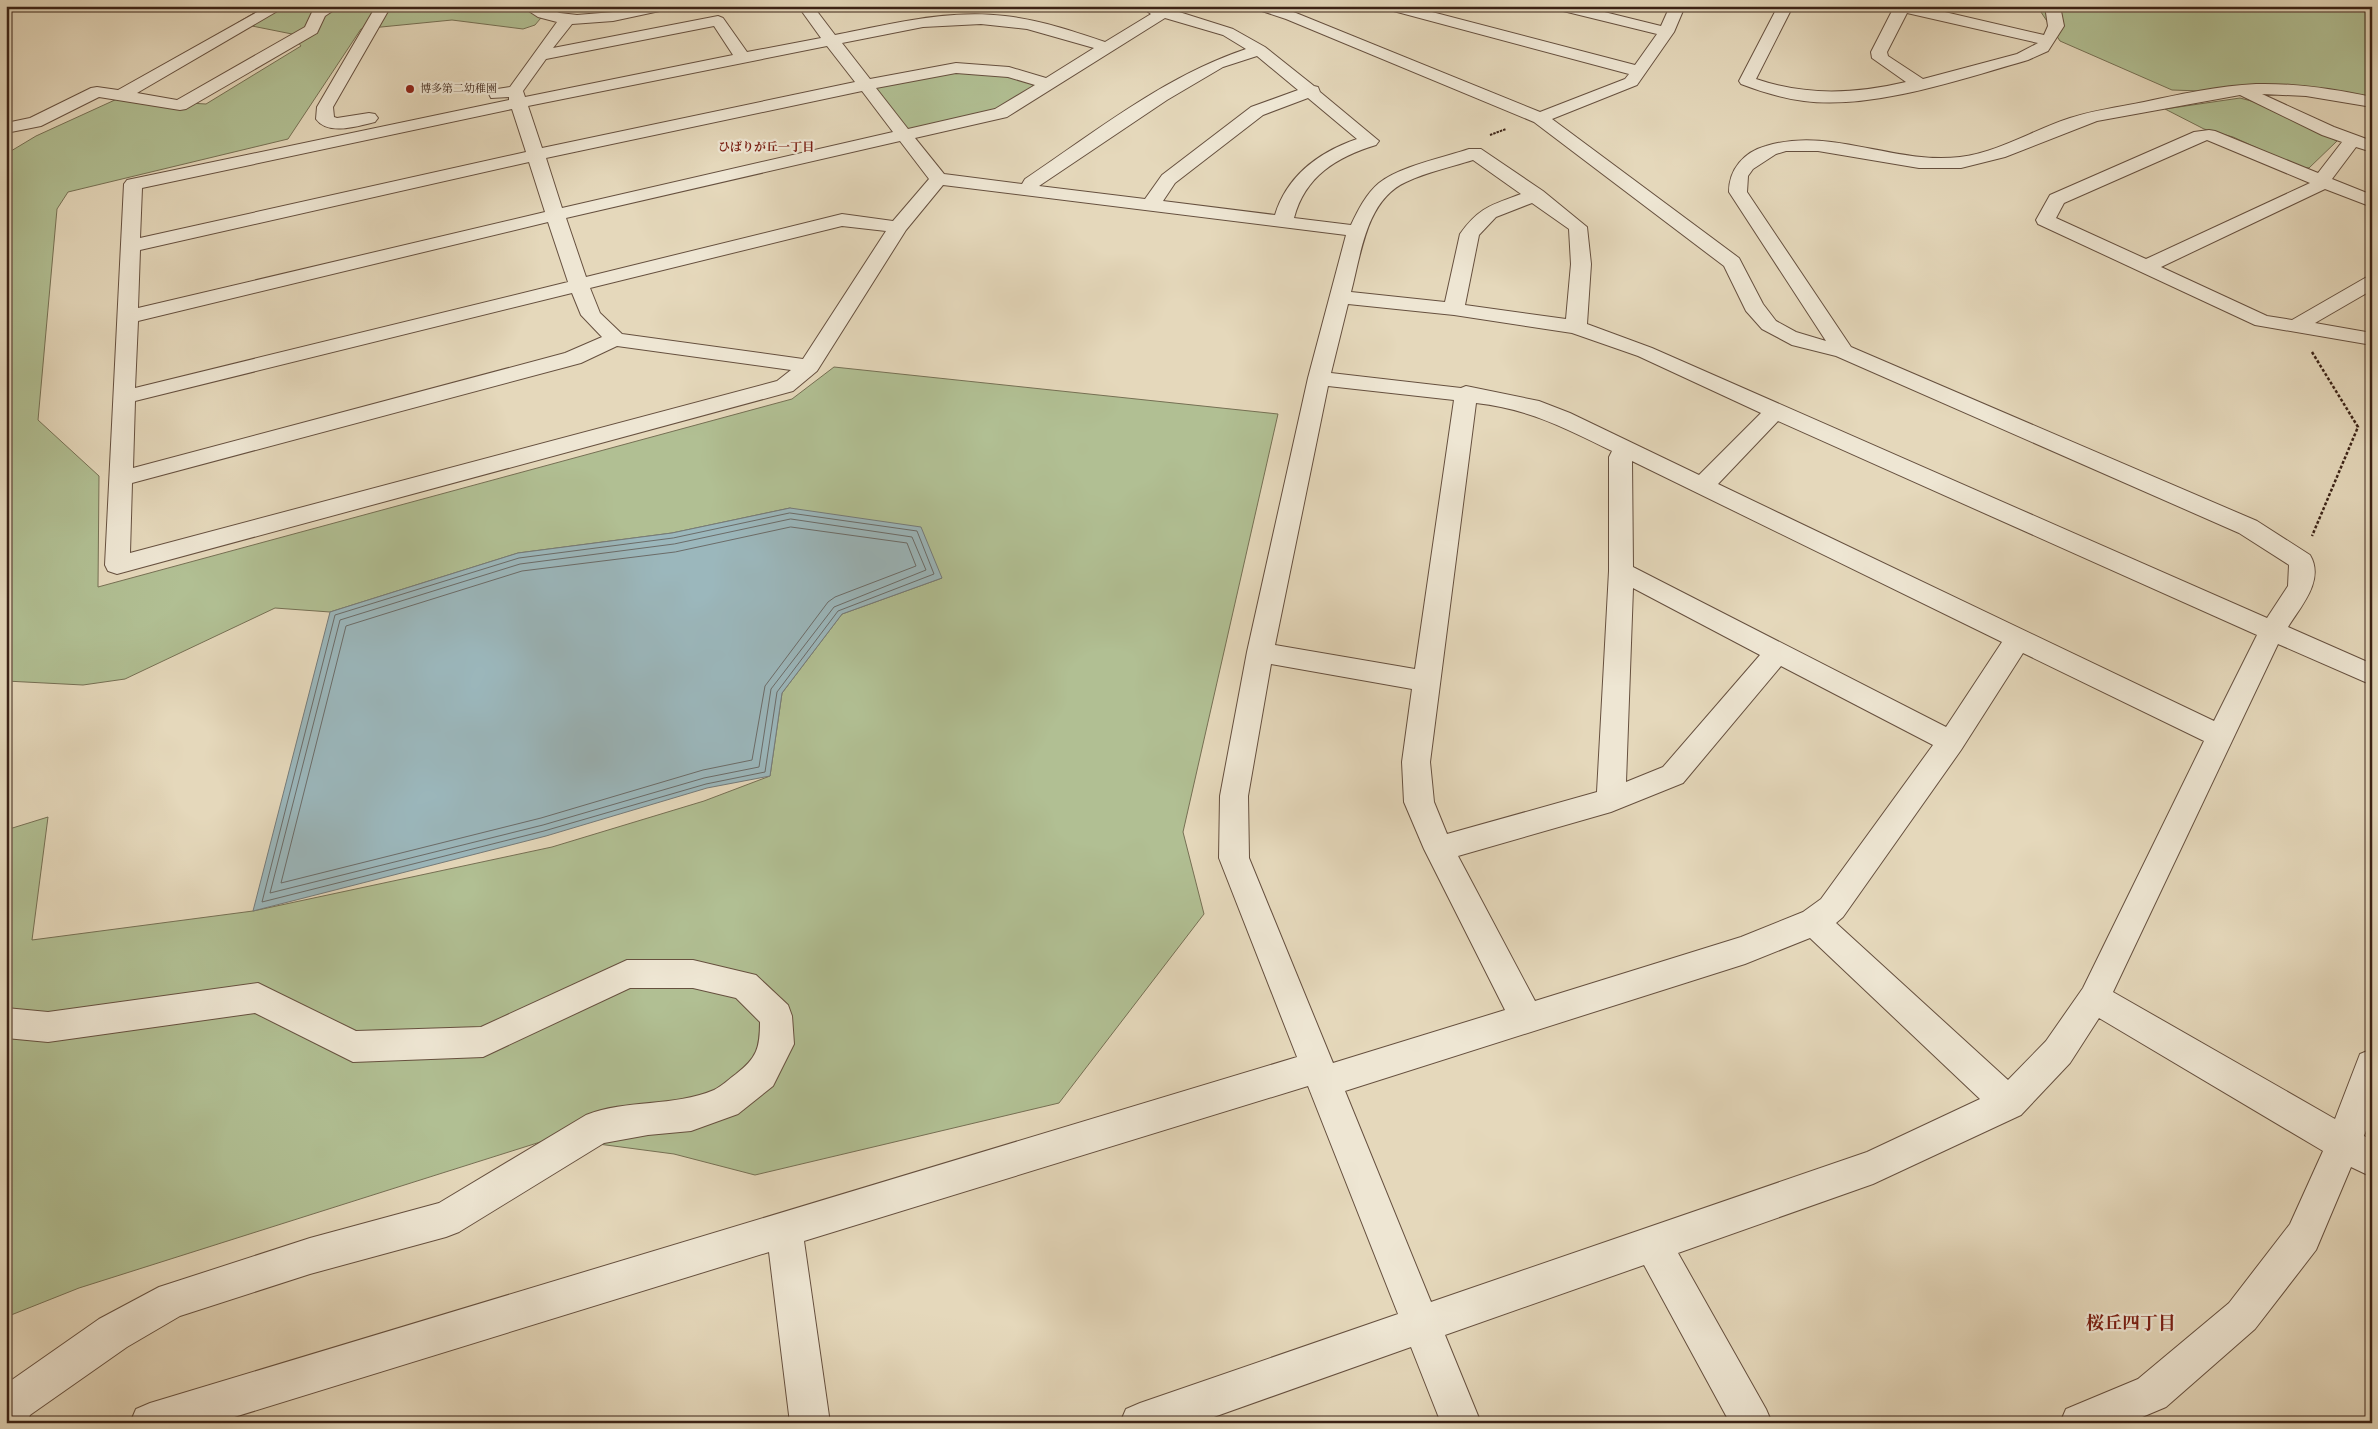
<svg xmlns="http://www.w3.org/2000/svg" width="2378" height="1429" viewBox="0 0 2378 1429" font-family="'IM FELL English','Noto Serif JP',serif">
  <style>
    .green { fill: #b1bf93; stroke: #767054 }
    .water { fill: #9bb7bc; stroke: #757b7a }
    .lines { fill: none; stroke-linecap: round; stroke-linejoin: round }
    .shore { stroke: #6b6c69; stroke-width: 1 }
    .minor-casing { stroke: #66503f; stroke-width: 2 }
    .path-far1 { stroke: #3b2216; stroke-width: 2; stroke-dasharray: 2.5 1; stroke-linecap: butt }
    .path { stroke: #3b2216; stroke-width: 2.5; stroke-dasharray: 3 2; stroke-linecap: butt }
    .minor { fill: #eee6d3; fill-rule: evenodd }
    .poi-dot { fill: #8f2418; stroke: #eee6d3; stroke-width: 2 }
    .labels { text-anchor: middle; dominant-baseline: central; stroke-width: 4.5; stroke-linejoin: round; paint-order: stroke }
    .far-poi-label { font-size: 11px; fill: #3b2216; stroke: #eee6d3; text-anchor: start }
    .far-neighbourhood-label { font-size: 12px; font-weight: bold; fill: #7a1f14; stroke: #eee6d3 }
    .near-neighbourhood-label { font-size: 18px; font-weight: bold; fill: #7a1f14; stroke: #eee6d3 }
  </style>
  <rect width="100%" height="100%" fill="#e5d8bb"/>
  <filter id="stains"><feTurbulence type="fractalNoise" baseFrequency=".004" numOctaves="4"/><feColorMatrix values="0 0 0 0 .2 0 0 0 0 .09 0 0 0 0 .02 0 0 0 .5 -.17"/></filter>
  <radialGradient id="worn" r=".72"><stop offset=".6" stop-color="#630" stop-opacity="0"/><stop offset="1" stop-color="#630" stop-opacity=".3"/></radialGradient>
  <!-- green -->
  <path class="green" d="M266 6H551L535 25 523 29 452 20 361 29 288 139 68 192 57 209 38 420 99 476 98 587 792 399 834 367 1278 414 1183 832 1204 914 1059 1103 755 1175 674 1154 553 1138 79 1288 6 1317V830L48 817 32 940 253 911 552 847 704 801 770 776 782 693 842 614 942 578 790 508 672 533 518 553 330 612 275 608 125 679 83 685 6 681V154L36 136 117 99 206 104 301 46 292 34 237 23Z
    M2037 6H2372V97L2172 90 2060 41Z
    M971 72 1009 77 1032 84 1034 88 1001 107 988 112 908 130 874 87 942 74Z
    M2240 98 2259 103 2337 141 2309 168 2299 167 2233 137 2204 129 2165 109Z"/>
  <!-- water -->
  <path class="water" d="M790 508 921 527 942 578 842 614 782 693 770 776 707 788 546 836 253 911 330 612 518 553 672 533Z"/>
  <g class="lines">
    <!-- shore -->
    <path class="shore" d="M790 513 917 531 934 574 838 611 777 692 765 772 706 784 544 831 262 902 335 615 519 558 673 538Z
      M791 519 912 537 926 570 834 607 771 689 759 767 704 778 543 825 270 893 340 620 520 564 674 544Z
      M791 527 907 543 916 566 835 597 828 602 765 686 752 760 703 770 541 818 281 883 346 626 522 571 675 552Z"/>
    <!-- minor casing -->
    <g class="minor-casing">
      <path id="minor" d="M268 6H286L137 93 177 100 305 27 313 10 320 6H340L325 16 317 33 186 109 180 110 99 97 41 126 6 133V123L30 118 91 88 97 87 118 90Z
        M376 6H391L333 107 334 117 337 118 369 113 375 114 378 118 375 122C358 126 328 136 316 119L317 107Z
        M521 6H540L560 13 577 15 613 12 642 6H671L669 9 613 21 572 24 553 48 718 16 723 18 747 52 821 38 798 6H813L835 35C891 24 948 9 1005 16 1040 20 1073 31 1105 42L1151 14 1144 9 1146 6H1181L1176 11 1233 29 1265 47 1314 86 1318 87 1320 92 1379 141 1376 145C1337 157 1305 176 1294 218L1351 225C1358 210 1366 194 1379 183 1401 166 1442 158 1469 149H1481L1543 191 1587 227 1591 264 1587 324 1652 348 2267 618 2288 586 2289 565 2239 533 1836 356 1792 345 1762 329 1746 311 1724 266 1534 122 1286 19 1256 9 1254 6H1277L1296 13 1540 112 1625 79 1629 74 1386 9 1384 6H1409L1635 65 1657 34 1555 9 1553 6H1580L1661 26 1670 6H1685L1674 32 1637 85 1552 119 1739 258 1763 304 1776 321 1796 332 1826 341 1729 192C1729 169 1744 152 1766 146 1830 126 1894 165 1960 157 1999 152 2033 130 2070 118 2094 110 2119 107 2144 102 2181 94 2218 86 2256 84 2295 83 2334 89 2372 97V107L2306 96 2262 94 2334 127 2372 141V152L2356 147 2332 179 2372 195V207L2325 189 2161 267 2267 316 2292 320 2365 278 2372 276V290L2315 323 2372 333V345L2255 325 2038 224 2036 220 2050 195 2194 132 2209 130 2215 131 2318 173 2342 142 2322 135 2240 95 2097 121 2005 157 1961 168H1919L1818 151H1786L1776 154 1753 169 1748 176 1747 192 1851 347 2257 521 2310 555C2325 580 2301 606 2288 627L2372 664V685L2278 644 2113 992 2335 1119 2360 1054 2372 1049V1114L2364 1136 2372 1140V1177L2351 1167 2316 1250 2255 1329 2166 1407 2128 1423H2060L2066 1409 2138 1379 2229 1303 2290 1224 2323 1151 2099 1018 2070 1063 2021 1115 1873 1184 1678 1253 1766 1409 1772 1423H1730L1644 1265 1445 1335 1481 1423H1441L1411 1347 1197 1423H1120L1126 1409 1140 1403 1398 1314 1308 1086 804 1241 830 1423H790L769 1252 215 1423H130L136 1409 150 1403 1297 1057 1219 858 1220 796 1247 652 1308 378 1346 235 943 185 906 230 817 371 793 391 117 574 108 571 105 565 124 184 127 180 509 100V97L491 98 489 94 491 90 510 87 557 22 538 17ZM1165 18 1223 35 1246 49C1165 76 1095 132 1025 179L1022 184 944 174 915 138 1007 117ZM981 24 1027 29 1094 48 1046 78 1009 67 956 63 870 79 842 43 923 27ZM714 26 733 55 525 97 523 91 546 59ZM827 46 855 82 542 148 528 106ZM1257 56 1298 90 1251 107 1162 175 1145 199 1039 186 1167 100 1223 67ZM956 73 1008 77 1035 85 995 109 908 129 876 88ZM862 91 893 132 562 208 546 158ZM1308 98 1357 139C1319 152 1287 176 1275 215L1163 201 1175 183 1263 115ZM512 109 526 152 140 238 142 188ZM2207 140 2310 183 2146 259 2056 218 2064 203ZM900 141 929 179 893 221 842 214 586 277 566 218ZM1473 160 1521 194C1492 205 1479 207 1460 234L1445 302 1351 292C1361 254 1366 200 1406 182 1427 172 1451 167 1473 160ZM529 162 545 212 138 308 140 250ZM1532 203 1569 229 1571 264 1566 319 1465 305 1479 235 1496 217ZM548 222 568 282 135 388 138 321ZM842 226 886 231 803 359 622 334 600 313 590 288ZM572 293 581 315 602 337 565 353 133 468 135 401ZM1348 304 1454 315 1572 333 1638 356 1761 413 1699 475 1570 413 1539 401 1466 386 1461 388 1331 373ZM617 346 791 370 777 381 130 553 132 483 581 363ZM1328 386 1454 400 1415 669 1275 645ZM1476 403C1529 409 1565 428 1612 451L1609 457V571L1597 792 1447 834 1434 802 1430 762ZM1778 421 2257 635 2214 721 1718 484ZM1632 461 2002 642 1946 727 1633 567ZM1633 588 1760 655 1663 767 1626 782ZM2023 653 2204 741 2083 988 2046 1041 2008 1080 1836 923 1843 917 1961 750ZM1271 664 1412 689 1402 762 1404 802 1424 849 1505 1010 1333 1063 1249 858 1248 796ZM1781 666 1933 745 1821 899 1803 912 1741 937 1535 1001 1458 856 1611 812 1683 783ZM1810 938 1980 1099 1867 1152 1431 1302 1345 1091 1745 964Z
        M1778 6H1793L1756 79C1806 96 1855 94 1906 82L1872 58 1871 52 1893 9 1891 6H1919L2044 35 2048 26 2045 6H2060L2064 26 2048 51 2028 60C1962 79 1872 110 1804 101 1782 98 1762 92 1741 84L1739 81ZM1907 13 2038 43 2017 54 1923 79 1888 56 1887 52Z
        M627 960H693L756 975 788 1005 792 1016 794 1044 773 1086 738 1114 691 1131 648 1135 604 1143 459 1232 446 1237 310 1274 180 1316 127 1347 30 1415 27 1423H6V1384L99 1319 159 1287 310 1238 439 1203 586 1115C627 1099 674 1107 714 1090 722 1086 729 1079 736 1074 757 1058 760 1048 760 1022L736 998 693 988H630L483 1057 353 1062 255 1013 48 1042 6 1038V1008L48 1012 258 983 356 1031 481 1027Z"/>
    </g>
    <!-- path-far1 -->
    <path class="path-far1" d="M1490 135 1506 129"/>
    <!-- path -->
    <path class="path" d="M2312 352 2358 427 2312 536"/>
    <!-- minor -->
    <use href="#minor" class="minor"/>
  </g>
  <!-- markers -->
  <circle class="poi-dot" cx="410" cy="89" r="5"/>
  <g class="labels">
    <!-- far-poi labels -->
    <g class="far-poi-label">
      <text x="420" y="89">博多第二幼稚園</text>
    </g>
    <!-- far-neighbourhood labels -->
    <g class="far-neighbourhood-label">
      <text x="766" y="147">ひばりが丘一丁目</text>
    </g>
    <!-- near-neighbourhood labels -->
    <g class="near-neighbourhood-label">
      <text x="2131" y="1324">桜丘四丁目</text>
    </g>
  </g>
  <!-- margin -->
  <rect width="2378" height="1429" fill="none" stroke="#e5d8bb" stroke-width="25"/>
  <rect x="8" y="8" width="2363" height="1414" fill="none" stroke="#3b2216" stroke-width="2.5"/>
  <rect x="12" y="12" width="2353" height="1404" fill="none" stroke="#3b2216"/>
  <rect width="100%" height="100%" filter="url(#stains)"/>
  <rect width="100%" height="100%" fill="url(#worn)"/>
</svg>
